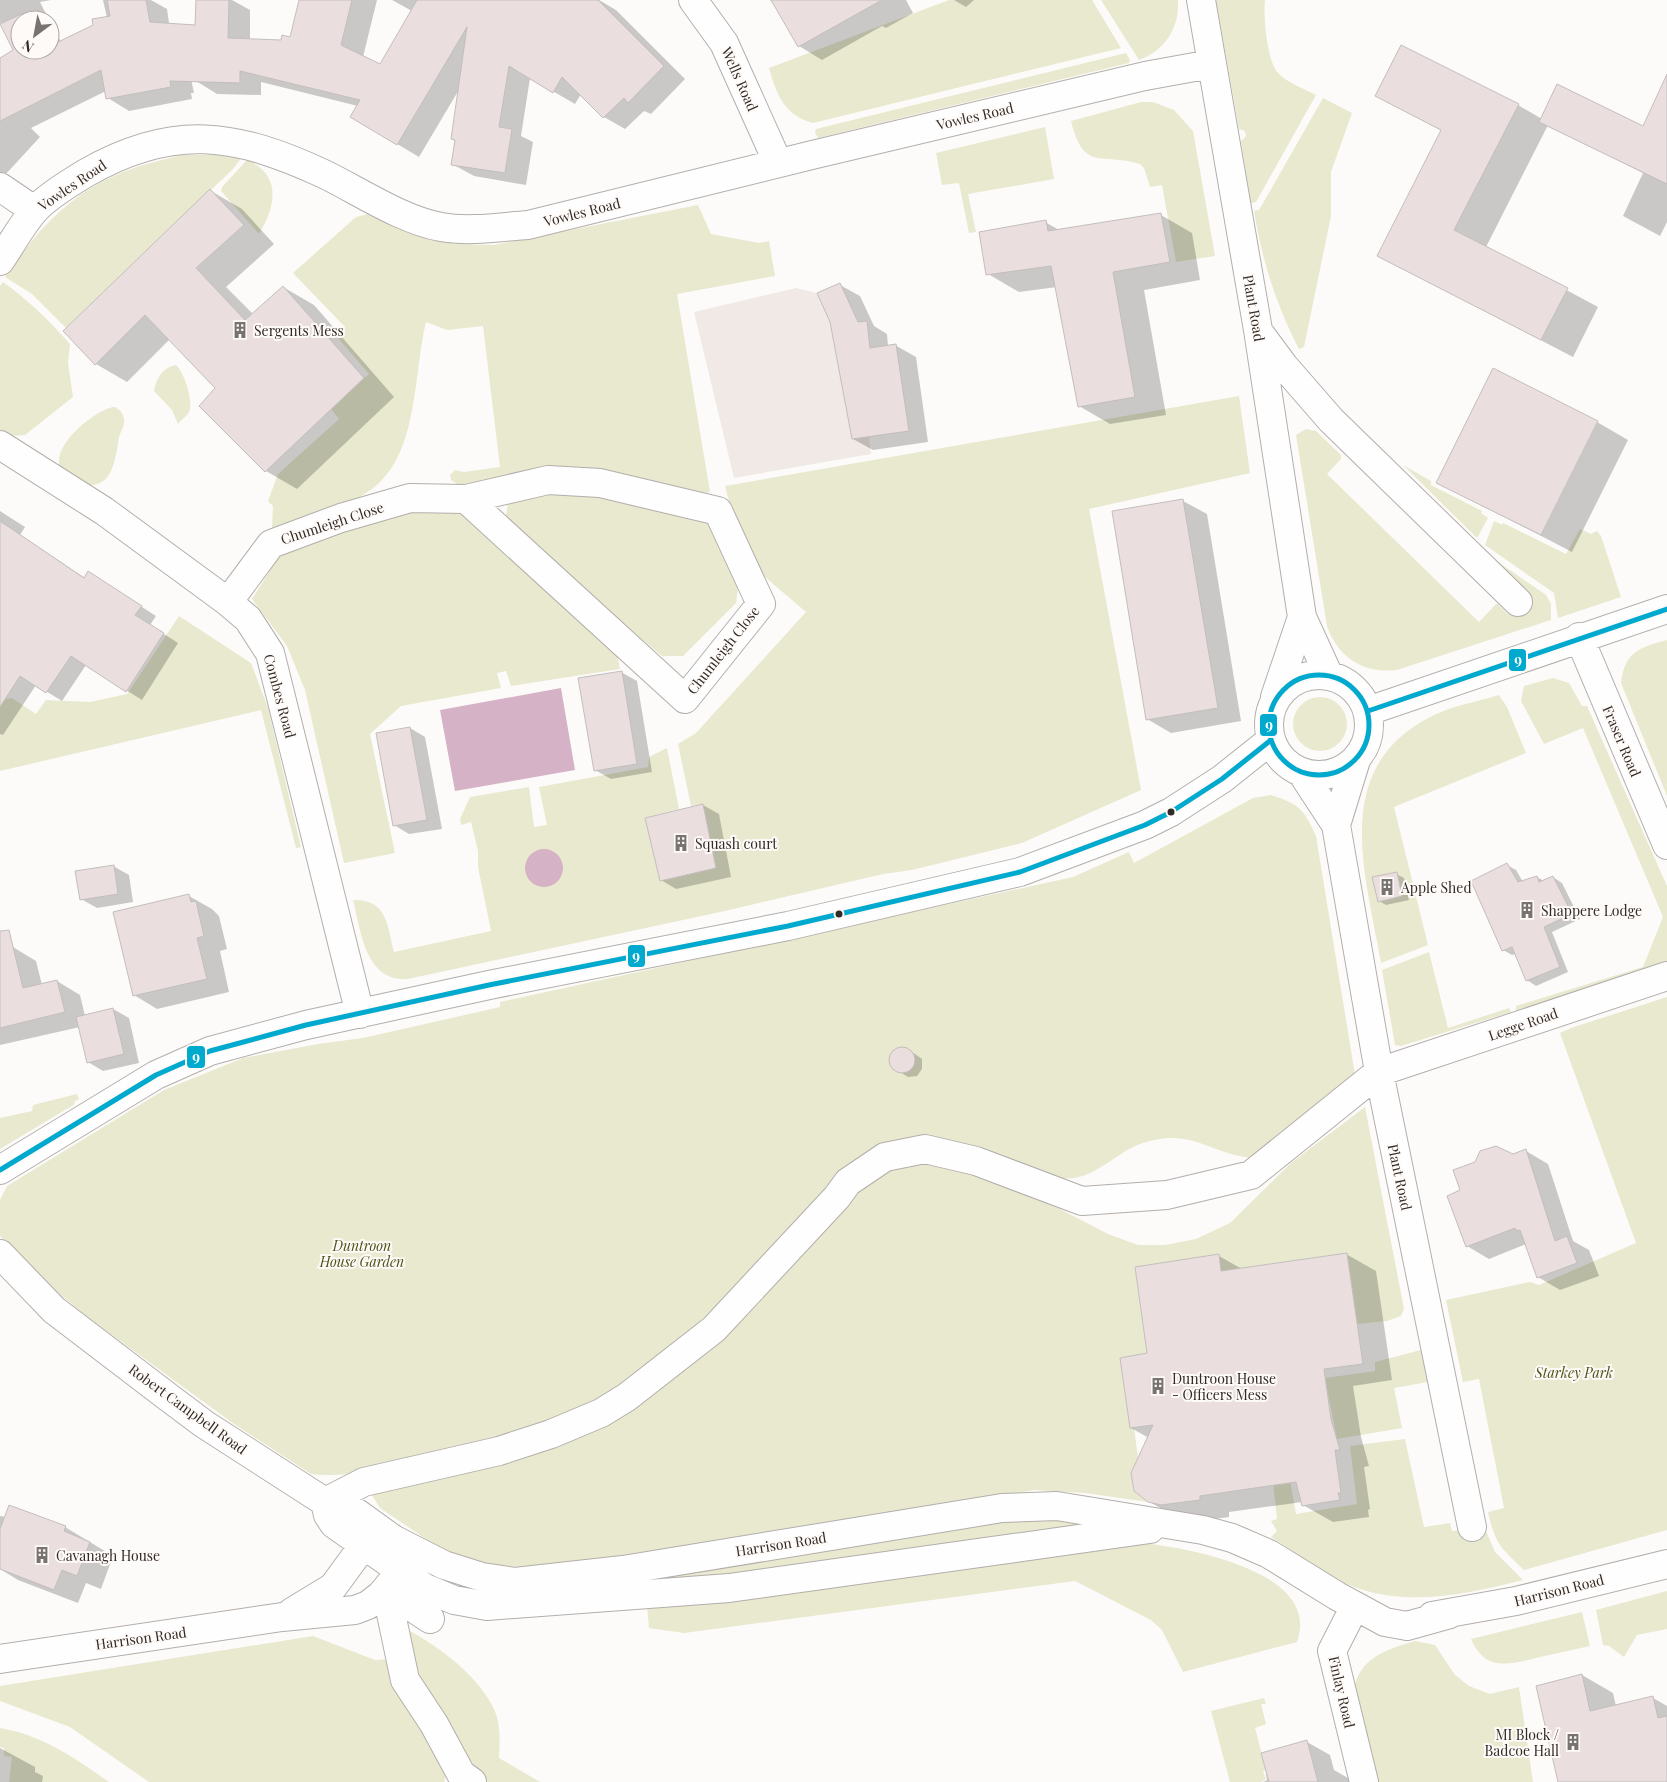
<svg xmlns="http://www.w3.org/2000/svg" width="1667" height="1782" viewBox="0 0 1667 1782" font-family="'Playfair Display',serif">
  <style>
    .built { fill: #f0e9e5 }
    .green { fill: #e8e9ce }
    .water { fill: #d6b2c6 }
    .shadow { fill: #0003 }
    .building { fill: #eadede; stroke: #c3bebe }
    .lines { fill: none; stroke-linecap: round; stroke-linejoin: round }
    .street-casing { stroke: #b2aeab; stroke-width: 30 }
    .street { stroke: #fffefe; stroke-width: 28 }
    .bus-1-casing { stroke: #fefaf8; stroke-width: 9 }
    .bus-1 { stroke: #00a9ce; stroke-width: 5 }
    .bus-dot { fill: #312a26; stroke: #fefaf8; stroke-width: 2 }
    .labels { text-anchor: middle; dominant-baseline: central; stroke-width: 4; stroke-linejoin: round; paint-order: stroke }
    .street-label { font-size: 14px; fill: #312a26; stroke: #fefaf8 }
    .poi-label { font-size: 14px; fill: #312a26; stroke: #fefaf8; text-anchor: start }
    .park-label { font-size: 14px; font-style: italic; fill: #4f5215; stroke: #fefaf8 }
    .line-badge { stroke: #fefaf8; stroke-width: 2 }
    .badge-label { font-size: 14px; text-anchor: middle; font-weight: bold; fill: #fff }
  </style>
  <rect width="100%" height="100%" fill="#fdfbf9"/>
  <!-- built -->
  <path class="built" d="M840 283 858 322 867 321 870 348 896 344 909 431 869 437 871 454 734 478 694 312 796 288 817 293Z"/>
  <!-- green -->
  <path class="green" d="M949 0H1092L1121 48 813 123C785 116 776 94 769 68Z
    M1101 0H1178C1180 28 1164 51 1139 60Z
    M1216 0H1265C1263 15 1267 62 1278 73 1287 83 1305 89 1316 95L1256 202 1251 203 1241 141 1246 136 1245 131 1239 129Z
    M1126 53 1130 60 1129 63 818 138 815 132 816 129Z
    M1323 98 1352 113 1331 172V216L1304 347 1299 349C1276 305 1262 260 1254 211L1259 210 1262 205Z
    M1153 102 1174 110 1193 131 1215 256 1176 262 1162 185 1150 187 1144 168 1140 164C1101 152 1084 173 1071 121L1141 102Z
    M1045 127 1054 179 968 194 976 232 969 233 959 183 942 185 936 153Z
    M181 155H232L242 157 233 169 66 328 32 294 5 277C37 230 71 192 126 171 143 164 163 160 181 155Z
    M247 160C282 175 276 206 259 234L221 191 222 187Z
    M698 205 711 234 759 243 769 241 775 276 677 294 710 492 697 494 457 484 451 480 450 475 455 470 464 472 500 467 483 326 447 330 426 322C414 371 418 446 380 482 355 506 309 519 277 532L272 528 273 506 268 501 278 474 339 419 331 409 369 374 337 337 345 327 293 273 356 217 368 214 455 244 494 245Z
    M3 282C28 300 49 320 70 344L68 363 73 397 25 435 11 436 0 433V286Z
    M176 365C184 372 194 401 189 412 187 416 181 420 178 424L172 410 154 391C156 379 163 367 176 365Z
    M1239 396 1250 473 1089 509 1141 790 1022 843 912 870 883 874 725 911 408 979C365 982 361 931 353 900 388 899 387 926 394 952L491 931 478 867V851L471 822 461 825 460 819 470 797 529 787 534 827 547 825 539 787 648 767 649 757 667 748 679 809 645 818 660 881 716 868 703 804 691 806 678 744 696 733 806 612 752 566 740 543 725 486Z
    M115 407C120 410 123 413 124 419 125 425 121 431 119 437 117 448 116 460 111 471 101 492 78 487 64 473 42 452 97 407 115 407Z
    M1306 429 1316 431 1341 455V459L1327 474 1479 622 1497 603 1508 614 1527 596 1491 557 1546 595 1551 604V620L1397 670C1364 674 1338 658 1327 626L1296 435Z
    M1403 465 1431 481V485L1482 511 1481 513 1488 518 1477 538Z
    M607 492 711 517 738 588 736 603 683 656H662L511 530 505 520 508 504 516 498 526 495Z
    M442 505 455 507 615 644 620 669 511 686 506 671 497 673 501 688 401 706 370 734 395 853 344 863 305 690 287 646 252 599 280 555 312 538Z
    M1494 521 1502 525 1503 523 1566 554 1580 529 1591 534 1597 531 1601 536 1621 597 1558 618 1554 593 1485 545Z
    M179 616 251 663 268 708 301 847 296 848 261 710 0 771V707L5 699 12 698 36 714 46 700 90 702 127 694Z
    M1667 640V796L1621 683C1625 652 1638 648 1667 640Z
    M1553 678 1569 683 1582 706H1587L1667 886V963L1516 1011V1006L1643 967 1663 917 1583 728 1544 744 1521 701 1524 686Z
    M1499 695 1507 707 1526 753 1394 807 1428 945 1381 963C1366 875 1329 769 1430 717 1450 706 1477 702 1499 695Z
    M1293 724a27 27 0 1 1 54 0a27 27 0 1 1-54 0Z
    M1271 795C1299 804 1304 809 1316 836L1356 1081 1252 1158C1209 1154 1192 1127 1143 1143 1115 1152 1092 1183 1061 1178 1041 1174 1023 1165 1005 1158 969 1143 928 1130 890 1143 885 1145 879 1146 875 1148 865 1155 857 1167 848 1175 826 1199 803 1222 780 1245 755 1270 728 1294 702 1319 666 1353 633 1388 588 1409 549 1426 496 1439 454 1450 416 1460 350 1480 311 1474L234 1424 90 1319 35 1274 0 1236V1200L7 1186 164 1090 243 1058 318 1044 363 1038 500 1007V1002L1073 877 1129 852 1134 863 1253 798Z
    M1429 952 1448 1028 1509 1008 1511 1012 1401 1046 1395 1045 1382 970Z
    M1667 997V1530L1524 1570C1501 1548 1495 1544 1488 1512L1504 1508 1479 1379 1463 1382 1446 1300 1530 1282 1539 1285 1636 1243 1560 1033 1571 1028Z
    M77 1094 79 1099 74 1102 75 1104 0 1149V1118L32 1111 33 1105Z
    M1365 1107 1404 1309 1401 1316 1387 1321 1357 1324 1346 1253 1261 1265 1230 1331 1219 1255 1135 1267 1147 1353 1120 1358 1130 1428H1134L1138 1458 1134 1491 1148 1502 1085 1493 1035 1490 617 1556 520 1567 486 1564 453 1553 426 1539 380 1508 372 1495 374 1490 559 1440 871 1179 893 1167 929 1162 989 1178 1056 1207 1108 1234 1138 1245H1165L1196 1239 1230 1223 1291 1163Z
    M1421 1350 1424 1355 1428 1382 1394 1388 1402 1428 1337 1439 1325 1378 1375 1371V1362Z
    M1405 1439 1424 1527 1450 1523 1452 1531 1484 1526 1495 1552 1523 1580C1468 1594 1409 1607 1354 1587 1325 1576 1298 1553 1271 1537L1277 1531 1271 1521 1277 1519 1271 1464 1287 1463 1296 1514 1357 1504 1350 1446Z
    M1035 1516 1094 1524 641 1588 640 1577Z
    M1132 1542C1180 1546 1323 1569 1297 1642L1183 1672 1162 1630 1151 1620 1075 1581 684 1633 649 1628 647 1606Z
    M1667 1591V1629L1637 1635 1624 1657 1609 1646 1603 1645 1596 1610Z
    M1582 1612 1590 1646C1573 1650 1557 1653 1540 1657 1512 1664 1485 1673 1471 1639Z
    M410 1631C441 1648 475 1674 492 1705 501 1721 500 1741 499 1758L540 1782H488L481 1775 421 1693 401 1632Z
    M313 1636 375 1660 392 1659 448 1770 444 1782H149L70 1727 0 1701V1686Z
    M1415 1641 1435 1645 1455 1675 1469 1686 1490 1694 1519 1687 1533 1782H1377L1354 1693C1356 1659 1387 1649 1415 1641Z
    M1264 1698 1266 1704H1261L1266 1724 1255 1728 1266 1770 1263 1771 1266 1779 1261 1782H1230L1211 1711Z
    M0 1728C42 1735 75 1758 109 1782H9L12 1757 4 1756V1748L0 1747Z"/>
  <!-- water -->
  <path class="water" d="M561 688 575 770 455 791 440 710Z
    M525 868a19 19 0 1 1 38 0a19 19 0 1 1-38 0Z"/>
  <!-- shadow -->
  <path class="shadow" d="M0 0H51L40 2 49 20H20V50H50V21L61 42 107 18 103 0H151L167 9 170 30 182 37 194 93H191L192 99 129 111 108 98 106 91 31 128 40 137 5 175 0 173V75L15 51 0 22Z
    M197 0H232L250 10V40L282 42 291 39 300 0H377L363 57 380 65 412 11 392 0H599L616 10 685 79 651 114 644 111 625 129 604 117 581 94 575 104 530 78 521 136 533 142 526 185 474 176 452 164 460 88 419 157 352 117 358 106 261 82V95L217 94 196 81Z
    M770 0H906L913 13 886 28 882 26 822 60 799 46 783 13Z
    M954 0H974L966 7Z
    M1667 77V222L1660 236 1623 216 1643 173 1548 125 1486 247 1598 307 1573 357 1379 256 1442 131 1377 96 1518 105 1542 119 1643 128Z
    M211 191 242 209 274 244 226 287 253 314 283 287 314 305 394 397 297 489 266 471 200 406 216 388 170 339 127 382 96 364 65 331Z
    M1161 215 1192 233 1200 280 1144 290 1166 415 1110 424 1079 406 1057 287 1019 292 988 274 1045 222 1061 231Z
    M840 285 860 296 874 326 887 334 888 346 895 345 916 357 928 442 873 450 853 439 831 322Z
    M1597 422 1628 440 1572 552 1437 482Z
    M1183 501 1207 514 1241 721 1171 733 1147 719Z
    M0 511 25 527 20 535 85 578 103 582 156 616 150 625 178 643 142 700 86 665 62 701 36 685 3 735 0 734Z
    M621 672 637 681 652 772 611 779 595 770Z
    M410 728 425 737 442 829 409 834 394 825Z
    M703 805 719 814 731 877 676 889 661 880Z
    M1507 865 1516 870 1523 882 1537 877 1544 881 1553 877 1562 883 1580 919 1552 932 1568 972 1536 986 1527 980 1516 954 1512 955 1503 950Z
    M113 866 129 875 133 902 97 908 81 899Z
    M1396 874 1404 878 1409 900 1386 905 1379 901Z
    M189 896 212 909 219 916 227 949 220 951 229 992 157 1009 134 995Z
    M3 941 36 961 42 985 57 981 80 995 85 1016 113 1009 129 1018 139 1063 103 1071 88 1062 80 1027 0 1045V942Z
    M905 1047 922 1059V1069L917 1076 908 1077 892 1067 890 1056 896 1049Z
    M1526 1151 1548 1164 1573 1241 1589 1250 1599 1276 1560 1290 1538 1277 1526 1244 1489 1259 1467 1246 1462 1191 1513 1156Z
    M1346 1254 1376 1271 1392 1380 1353 1386 1361 1437 1369 1466 1364 1467 1370 1509 1368 1510 1369 1517 1333 1522 1303 1505 1302 1502 1229 1512V1517L1192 1522 1179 1519 1148 1501 1149 1438 1131 1428 1149 1354 1219 1256 1242 1269Z
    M0 1516 65 1527 113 1556 101 1589 86 1583 78 1603 18 1580 0 1569Z
    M1582 1675 1613 1693 1616 1706 1653 1698 1667 1706V1782H1559Z
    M1307 1742 1330 1755 1334 1770 1355 1782H1263L1267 1780 1263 1754Z
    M0 1748 35 1767V1772L43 1776 42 1782H0Z"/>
  <!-- building -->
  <path class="building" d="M107 0H146L150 22 195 25 196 0H229L228 38 281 40 282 35 290 37 299 0H352L341 45 380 64 417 0H598L664 66 628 103 624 98 603 118 562 77 553 93 509 66 499 127 512 129 505 173 451 165 455 140 451 139 467 27 397 145 350 117 360 100 240 71V83L170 81 171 87 106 99 101 70 0 121V58L13 50 0 24 30 10 35 20H20V50H50V46L93 25 92 19 110 16Z
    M771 0H882L798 47Z
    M1401 45 1519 104 1454 230 1568 288 1541 340 1377 256 1441 130 1375 96Z
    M1667 74V184L1539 122 1557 84 1643 126Z
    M210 189 244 225 196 268 245 320 283 286 364 378 265 472 199 406 215 388 145 315 95 365 63 331Z
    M1161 213 1170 262 1113 272 1135 397 1078 407 1051 266 986 275 979 232 1046 220 1048 231Z
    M840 283 858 322 867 321 870 348 896 344 909 431 852 439 830 322 817 293Z
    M1493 368 1598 421 1541 535 1436 483Z
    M1183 499 1218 708 1146 720 1112 511Z
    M0 521 84 578 88 571 142 606 135 615 164 633 126 692 71 656 46 693 20 676 0 707Z
    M622 671 637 764 594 771 578 678Z
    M410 727 427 820 393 826 376 733Z
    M703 804 716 868 660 881 645 818Z
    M1507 863 1518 882 1537 876 1539 882 1553 876 1572 914 1544 927 1560 967 1526 981 1512 947 1502 951 1471 881Z
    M114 865 118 894 80 900 75 871Z
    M1397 872 1402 896 1378 902 1372 877Z
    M189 894 191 902 196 901 204 936 197 938 207 979 133 996 113 912Z
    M9 930 23 988 57 980 65 1012 0 1028V931Z
    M113 1008 124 1054 87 1063 76 1017Z
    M889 1060a13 13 0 1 1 26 0a13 13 0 1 1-26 0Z
    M1496 1146 1513 1154 1526 1149 1555 1241 1567 1236 1577 1263 1537 1278 1520 1230 1517 1231 1515 1228 1466 1247 1447 1196 1460 1190 1453 1170 1475 1162 1480 1151Z
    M1347 1253 1363 1364 1324 1369 1331 1419 1340 1450H1335L1341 1493H1338L1340 1500 1302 1506 1296 1482 1200 1496V1500L1161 1505 1148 1502 1134 1491 1131 1473 1153 1425 1130 1428 1120 1358 1147 1353 1135 1267 1219 1254 1221 1271Z
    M9 1505 66 1526 64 1531 90 1542 77 1576 62 1570 54 1590 0 1569V1529Z
    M1582 1674 1590 1711 1653 1696 1658 1718 1667 1716V1782H1558L1536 1686Z
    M1307 1740 1318 1782H1269L1261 1753Z"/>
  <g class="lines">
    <!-- street casing -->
    <g class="street-casing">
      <path id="street" d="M693 0 724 43 778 163
        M1201 0 1258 330 1302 617 1329 676
        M0 187 34 210
        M0 261C11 245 21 226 34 211 45 198 71 182 86 173 173 123 236 133 324 174 359 191 402 220 441 227 469 232 500 227 528 225L812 155 1145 76 1211 64
        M1261 335 1284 366 1331 420 1518 602
        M0 445 104 511 228 602 248 619 270 653 360 1014
        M228 602 271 544 341 518 410 498 466 499 548 480 600 483 718 511 761 604 685 699 466 499
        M1579 637 1667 845
        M1269 725a50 50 0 1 1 100 0a50 50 0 1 1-100 0Z
        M1275 697 1302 617
        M1368 711 1667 609
        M1302 773 1336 825 1379 1072 1472 1527
        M1336 825 1356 760
        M0 1170 156 1075 210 1051 306 1025 489 985 788 926 1020 872 1145 825 1171 812 1222 779 1271 740
        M0 1254 54 1310 168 1397 204 1424 325 1502 338 1503 350 1508 393 1539 444 1565 482 1577 515 1582 623 1570 1002 1508 1057 1506 1203 1530 1232 1538 1269 1554 1337 1596 1385 1622 1407 1626 1450 1614
        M325 1502 364 1482 499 1451 551 1434 601 1413 627 1397 714 1329 837 1197 848 1182 885 1157 925 1149 976 1161 1082 1201 1167 1195 1251 1175 1379 1072 1667 976
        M325 1502 328 1515 334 1524 425 1588 454 1600 487 1606 729 1588 1150 1529
        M386 1590 405 1680 434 1724 461 1774 472 1782
        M386 1590 430 1619
        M1355 1606 1332 1651 1364 1782
        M292 1612 333 1587 363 1546
        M1432 1616 1516 1601 1667 1564
        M0 1659 282 1617 355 1610 368 1605 381 1595 400 1572 396 1555"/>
    </g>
    <!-- street -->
    <use href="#street" class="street"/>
    <!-- bus-1 casing -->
    <g class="bus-1-casing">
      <path id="bus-1" d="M1269 725a50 50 0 1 1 100 0a50 50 0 1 1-100 0Z
        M1368 711 1667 609
        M0 1170 156 1075 210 1051 306 1025 489 985 788 926 1020 872 1145 825 1171 812 1222 779 1271 740"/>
    </g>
    <!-- bus-1 -->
    <use href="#bus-1" class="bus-1"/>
  </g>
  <!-- icons -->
  <defs>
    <g id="building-bare" transform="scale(1.35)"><path d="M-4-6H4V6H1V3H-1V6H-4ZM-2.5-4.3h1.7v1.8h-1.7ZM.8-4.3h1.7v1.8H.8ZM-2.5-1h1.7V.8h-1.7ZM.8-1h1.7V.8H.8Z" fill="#787370" stroke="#fefaf8" stroke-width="2.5" paint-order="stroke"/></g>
  </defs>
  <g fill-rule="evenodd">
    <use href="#building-bare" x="240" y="330"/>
    <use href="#building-bare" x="681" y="843"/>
    <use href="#building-bare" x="1387" y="887"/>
    <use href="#building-bare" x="1527" y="910"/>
    <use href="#building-bare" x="1158" y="1386"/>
    <use href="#building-bare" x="42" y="1555"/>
    <use href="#building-bare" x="1573" y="1742"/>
  </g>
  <!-- markers -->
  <g class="bus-dot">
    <circle cx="1171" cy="812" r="4.5"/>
    <circle cx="839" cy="914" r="4.5"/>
  </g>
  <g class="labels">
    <!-- street labels -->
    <g class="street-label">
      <text transform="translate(740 79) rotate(66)">Wells Road</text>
      <text transform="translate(975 116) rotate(-13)">Vowles Road</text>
      <text transform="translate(72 185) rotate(-34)">Vowles Road</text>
      <text transform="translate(582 212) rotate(-14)">Vowles Road</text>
      <text transform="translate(1254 308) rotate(80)">Plant Road</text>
      <text transform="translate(332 523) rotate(-18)">Chumleigh Close</text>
      <text transform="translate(723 650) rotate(-52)">Chumleigh Close</text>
      <text transform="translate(280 696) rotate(75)">Combes Road</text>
      <text transform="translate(1622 741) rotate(67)">Fraser Road</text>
      <text transform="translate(1523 1024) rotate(-19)">Legge Road</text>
      <text transform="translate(1400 1177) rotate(78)">Plant Road</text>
      <text transform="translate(188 1409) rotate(36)">Robert Campbell Road</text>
      <text transform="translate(781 1544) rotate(-9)">Harrison Road</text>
      <text transform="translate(1559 1590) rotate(-14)">Harrison Road</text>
      <text transform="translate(141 1638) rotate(-8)">Harrison Road</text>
      <text transform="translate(1342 1692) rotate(77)">Finlay Road</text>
    </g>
    <!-- poi labels -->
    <g class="poi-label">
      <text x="254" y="330">Sergents Mess</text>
      <text x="695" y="843">Squash court</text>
      <text x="1401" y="887">Apple Shed</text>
      <text x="1541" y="910">Shappere Lodge</text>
      <text x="1172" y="1378">Duntroon House<tspan x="1172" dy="16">- Officers Mess</tspan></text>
      <text x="56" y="1555">Cavanagh House</text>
      <text x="1559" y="1734" text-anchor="end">MI Block /<tspan x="1559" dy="16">Badcoe Hall</tspan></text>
    </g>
    <!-- park labels -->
    <g class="park-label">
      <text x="362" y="1245">Duntroon<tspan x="362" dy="16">House Garden</tspan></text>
      <text x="1574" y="1372">Starkey Park</text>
    </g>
  </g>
  <g class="line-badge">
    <rect x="1508" y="648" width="19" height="24" rx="5" fill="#00a9ce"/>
    <rect x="1259" y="713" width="19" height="24" rx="5" fill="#00a9ce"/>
    <rect x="627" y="944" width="19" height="24" rx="5" fill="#00a9ce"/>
    <rect x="186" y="1045" width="20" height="24" rx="5" fill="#00a9ce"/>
  </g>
  <g class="badge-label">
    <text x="1518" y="665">9</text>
    <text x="1269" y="730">9</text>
    <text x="636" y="961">9</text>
    <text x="196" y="1062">9</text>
  </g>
  <!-- north arrow -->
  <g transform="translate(35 35) rotate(212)"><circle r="24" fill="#fefaf8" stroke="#aca7a4"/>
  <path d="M0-4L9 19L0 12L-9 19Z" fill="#787370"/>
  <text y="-8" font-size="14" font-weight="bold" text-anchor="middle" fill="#312a26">N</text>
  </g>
</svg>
